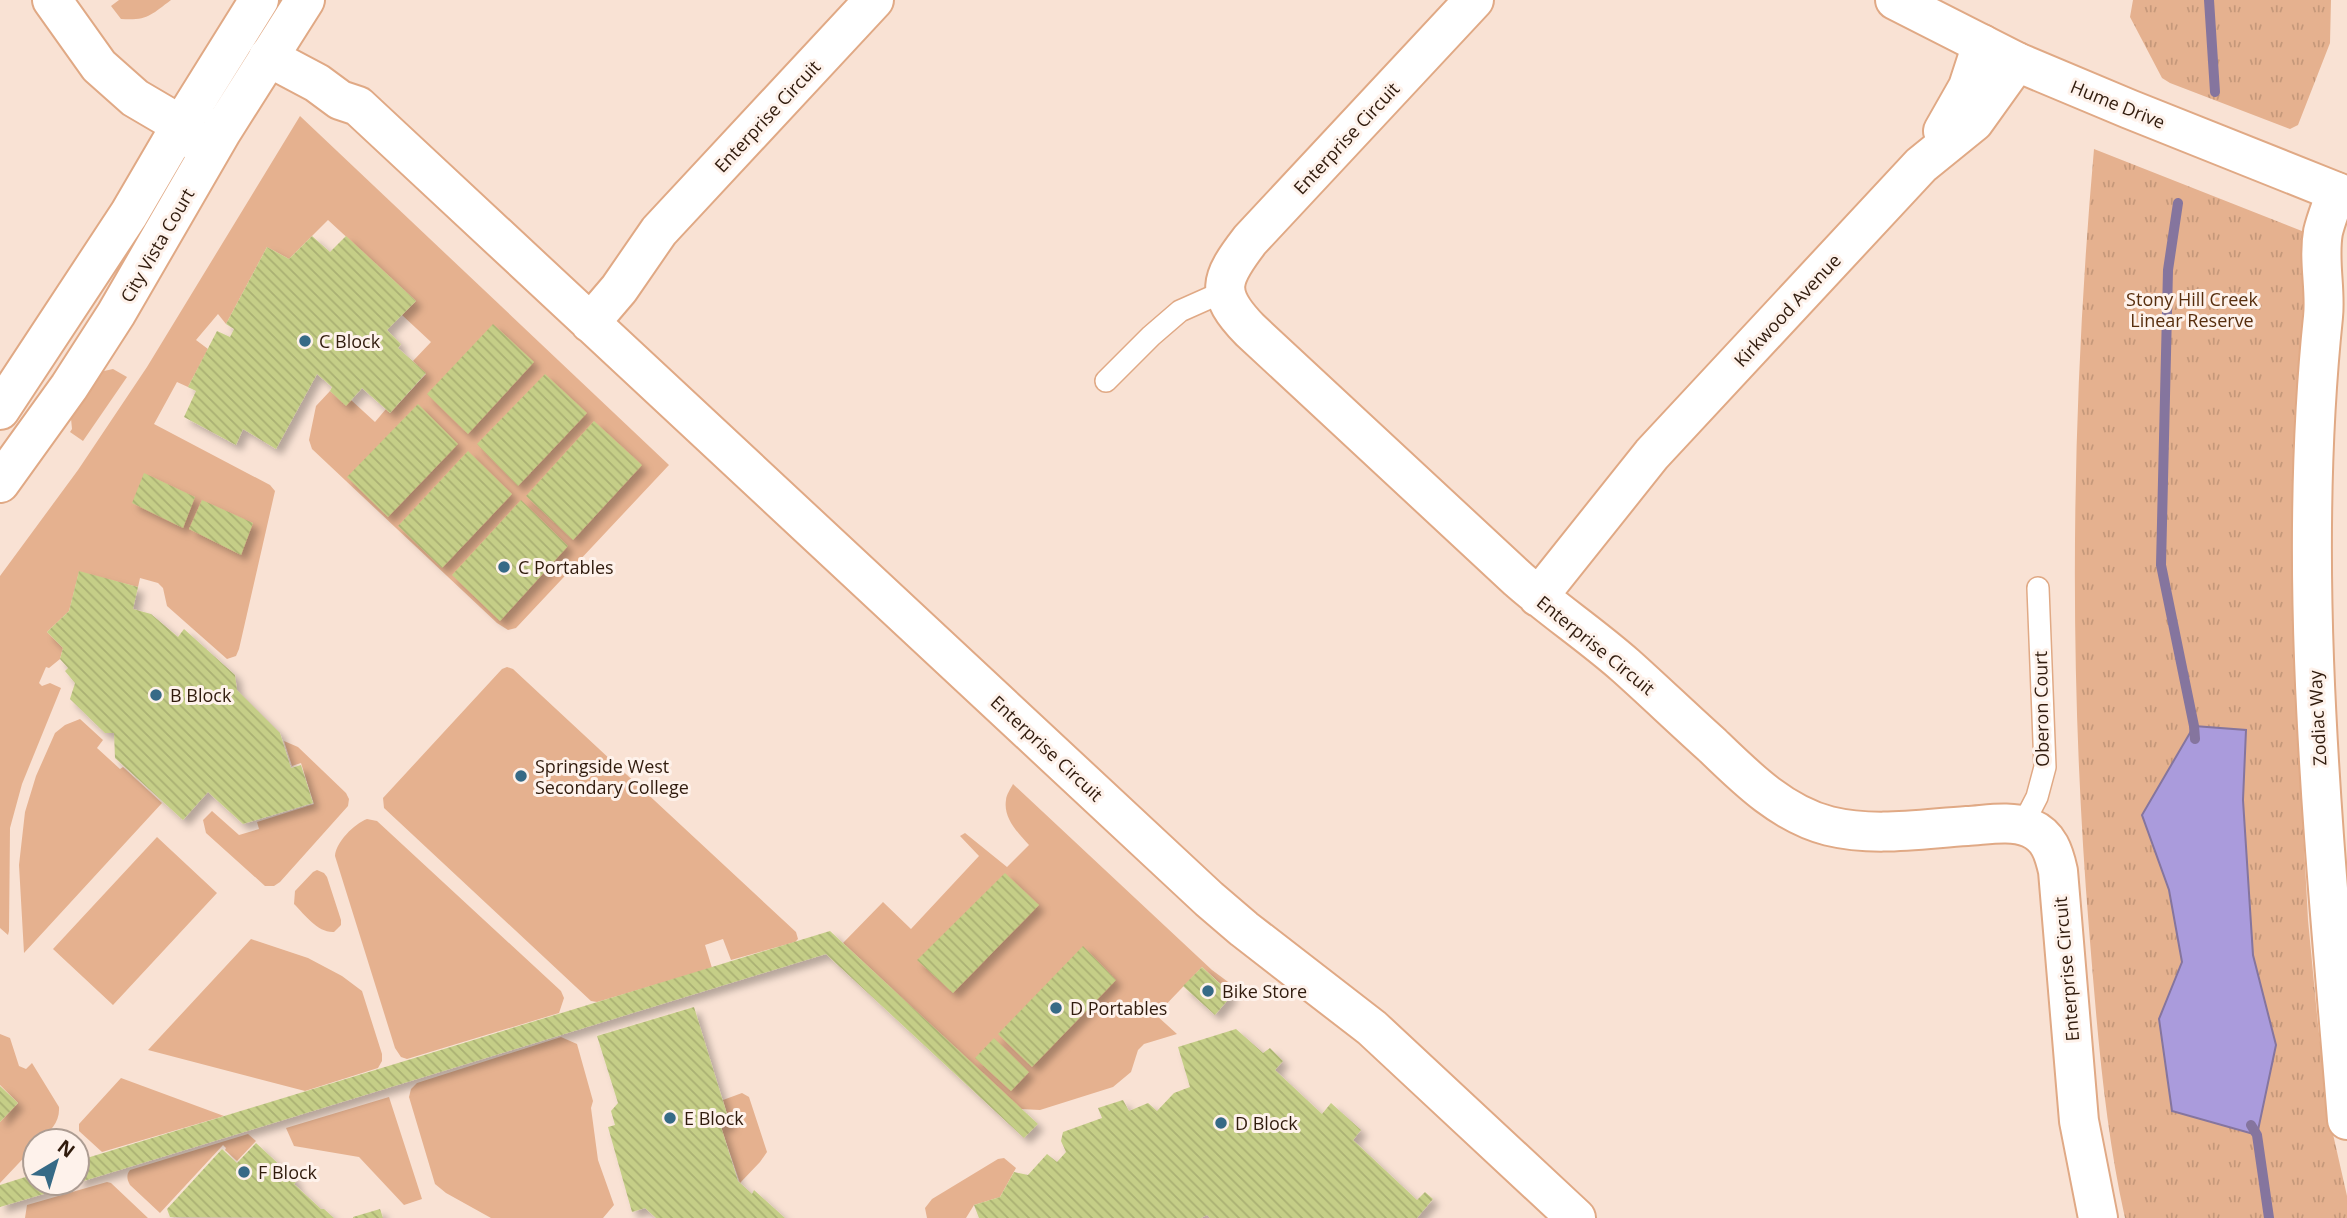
<svg xmlns="http://www.w3.org/2000/svg" width="2347" height="1218" viewBox="0 0 2347 1218" font-family="'Open Sans',sans-serif">
  <style>
    .green { fill: #e5b18f }
    .park { fill: url(#park-tufts) }
    .water { fill: #aa9bdc; stroke: #85759e; stroke-width: 2 }
    .lines { fill: none; stroke-linecap: round; stroke-linejoin: round }
    .stream { stroke: #85759e; stroke-width: 10 }
    .building { fill: url(#building-back-hatch); filter: url(#shadow) }
    .lane-casing { stroke: #e0a985; stroke-width: 24 }
    .street-casing { stroke: #e0a985; stroke-width: 42 }
    .secondary-casing { stroke: #e0a985; stroke-width: 42 }
    .lane { stroke: #fff; stroke-width: 21 }
    .street { stroke: #fff; stroke-width: 38 }
    .secondary { stroke: #fff; stroke-width: 38 }
    .poi-dot { fill: #366a86; stroke: #fef2eb; stroke-width: 2.5 }
    .labels { text-anchor: middle; dominant-baseline: central; stroke-width: 6; stroke-linejoin: round; paint-order: stroke }
    .street-label { font-size: 18px; fill: #301b0d; stroke: #fef2eb }
    .park-label { font-size: 18px; fill: #572e0e; stroke: #fef2eb }
    .poi-label { font-size: 18px; fill: #301b0d; stroke: #fef2eb; text-anchor: start }
  </style>
  <defs>
    <pattern id="park-tufts" width="24" height="20" patternUnits="userSpaceOnUse" patternTransform="scale(1.75)"><rect width="24" height="20" fill="#e5b18f"/><path d="M3 7l-1-3M5 7V3M7 7l1-3M15 17l-1-3M17 17v-4M19 17l1-3" fill="none" stroke="#c5987a"/></pattern>
    <pattern id="building-back-hatch" width="6" height="6" patternUnits="userSpaceOnUse" patternTransform="scale(1.75)"><rect width="6" height="6" fill="#c5ce87"/><path d="M-1 5l2 2M0 0l6 6M5-1l2 2" fill="none" stroke="#aab073"/></pattern>
    <filter id="shadow"><feDropShadow dx="6" dy="6" stdDeviation="3.5" flood-color="#0004"/></filter>
  </defs>
  <rect width="100%" height="100%" fill="#f9e2d4"/>
  <!-- green -->
  <path class="green" d="M119 0H171C151 15 147 21 121 19L111 6Z
    M300 116 669 465 516 628 508 630 497 623 312 449 309 440 316 406 330 391 346 405 351 400 375 422 386 409 390 413 426 374 413 361 431 342 402 315 416 301 328 220 289 259 267 247 226 324 218 314 196 340 208 349 188 387 177 382 154 424 270 485 275 491 239 649 236 656 227 659 167 606 163 588 158 583 140 578 138 587 79 572 69 611 47 632 63 648 60 659 49 668 46 667 39 683 42 686 50 683 61 688 22 784 10 828 9 931 8 935 0 928V576L78 470 147 367Z
    M113 369 127 377 83 441 70 432 72 429 70 408 95 373Z
    M507 667 513 669 796 932 798 939 795 942 731 960 723 939 705 945 712 968 597 1002 591 1001 384 808 383 798 502 669Z
    M80 719 103 740 97 748 120 769 123 767 162 803 24 953 19 865 25 812 36 776 55 733 65 725Z
    M284 741 298 747 346 793 349 799 348 806 280 882 274 886H265L206 833 203 820 212 811 239 835 259 829 257 822 314 804 301 763 292 766Z
    M1013 784 1212 970 1239 990 1233 995 1202 967 1156 1015 1177 1034 1144 1044 1138 1050 1131 1072 1113 1087 1040 1110 1021 1109 843 943 883 902 911 929 979 856 960 836 965 833 1007 867 1029 845C1018 833 1003 818 1006 800 1006 795 1011 788 1013 784Z
    M367 819 377 821 561 991 564 998 559 1013 407 1059 401 1057 395 1048 335 856C336 842 354 824 367 819Z
    M157 837 217 893 113 1005 53 949Z
    M317 870 324 873 327 877 341 920V925L334 932C318 933 305 915 294 904L295 891 313 872Z
    M251 939 308 958 342 976 362 991 382 1054V1061L378 1068 305 1091 148 1050Z
    M0 1034 10 1038 19 1066 26 1069 32 1063 59 1107C60 1123 50 1130 40 1141H35V1146L0 1183V1122L18 1103 0 1085Z
    M561 1037 577 1044 593 1101 591 1108 598 1160 614 1205 603 1218H491L446 1193 435 1184 409 1097 411 1089 417 1083Z
    M121 1078 224 1116 102 1152 79 1131V1124Z
    M742 1093 749 1097 767 1152 760 1162 740 1183 721 1127 730 1124 723 1100Z
    M389 1097 422 1199 404 1205 359 1157 294 1146 286 1128Z
    M248 1134 256 1141 237 1161 225 1150 226 1148 223 1145 160 1213 130 1185C127 1179 126 1175 130 1170Z
    M1004 1158 1016 1168 1000 1197 974 1205 966 1218H927L925 1208 932 1199 998 1159Z
    M107 1182 111 1183 148 1218H25L27 1205Z"/>
  <!-- park -->
  <path class="park" d="M2133 0H2331L2330 43 2298 125 2290 129 2170 83 2162 78 2130 17Z
    M2094 149 2307 233 2296 445V695L2308 920 2318 1025 2328 1112 2347 1196V1218H2125C2104 1123 2097 1026 2089 929 2068 670 2071 408 2094 149Z"/>
  <!-- water -->
  <path class="water" d="M2194 726 2246 730 2243 800 2253 955 2276 1045 2257 1135 2172 1111 2159 1019 2182 962 2169 890 2142 815Z"/>
  <g class="lines">
    <!-- stream -->
    <path class="stream" d="M2209 0 2215 92
      M2178 203 2168 270 2161 565 2194 726 2195 739
      M2251 1125 2257 1135 2269 1218"/>
  </g>
  <!-- building -->
  <path class="building" d="M312 236 330 252 346 236 416 301 387 330 401 344 398 348 426 373 390 413 362 388 346 406 330 391 332 387 317 374 276 449 243 429 236 445 184 417 196 391 188 387 217 331 230 337 234 329 226 324 267 247 289 259Z
    M493 324 534 362 468 434 427 394Z
    M545 374 587 413 518 486 477 444Z
    M418 404 458 444 388 517 347 477Z
    M594 421 642 465 573 540 526 496Z
    M468 451 512 494 442 568 398 526Z
    M144 473 195 497 183 528 132 503Z
    M202 500 253 523 241 555 189 529Z
    M521 500 568 546 500 621 452 575Z
    M79 571 138 587 133 609 151 614 178 637 184 629 235 675 237 690 280 733 291 768 301 765 313 803 243 824 208 792 183 820 115 758 114 733H105L70 699 75 683 65 671 68 668 60 659 63 648 47 632 69 611Z
    M1005 873 1039 905 953 993 917 960Z
    M830 931 1038 1124 1024 1138 826 954 77 1183V1161Z
    M1083 946 1116 980 1032 1067 998 1034Z
    M1202 967 1232 995 1215 1015 1183 986Z
    M694 1007 730 1124 721 1127 738 1181 752 1194 754 1190 785 1218H656L645 1208 632 1212 608 1127 615 1125 611 1111 618 1103 597 1036Z
    M1236 1029 1263 1053 1270 1048 1283 1061 1275 1070 1322 1114 1331 1103 1361 1130 1353 1140 1417 1200 1425 1192 1433 1199 1417 1218H1210L1207 1215 1201 1218H979L974 1205 1000 1197 1014 1172 1028 1175 1047 1154 1057 1162 1066 1152 1061 1141 1063 1132 1102 1118 1098 1108 1123 1100 1129 1111 1148 1103 1157 1111 1174 1093 1190 1087 1178 1047Z
    M994 1038 1029 1072 1011 1091 975 1058Z
    M0 1086 18 1103 0 1122Z
    M256 1143 297 1181 294 1184 321 1209H324L334 1218 170 1217 167 1209 222 1149 237 1163Z
    M35 1174V1183L77 1184 0 1207V1185Z
    M380 1209 383 1218H353V1217Z"/>
  <g class="lines">
    <!-- lane casing -->
    <g class="lane-casing">
      <path id="lane" d="M1106 381 1151 336 1180 311 1225 291
        M2022 826 2037 797 2045 767 2038 588"/>
    </g>
    <!-- street casing -->
    <g class="street-casing">
      <path id="street" d="M52 0 99 66 135 98 181 125 203 149
        M1474 0 1250 240C1220 279 1214 293 1250 330L1518 579C1553 610 1591 635 1626 666 1655 692 1683 719 1712 745 1746 778 1782 814 1829 826 1874 837 1921 829 1967 826 1987 825 2011 820 2030 828 2049 836 2054 853 2058 871L2079 1121 2098 1218
        M268 57 317 83 340 100 358 106 1209 899 1244 929 1372 1028 1576 1218
        M1943 131 1968 87 1982 44
        M2336 192C2332 205 2326 219 2323 232 2318 260 2326 290 2323 317 2295 584 2326 854 2347 1120
        M590 323 619 289 659 231 874 0
        M1538 597 1652 454 1921 165 1974 122 2017 62"/>
    </g>
    <!-- secondary casing -->
    <g class="secondary-casing">
      <path id="secondary" d="M1895 0 2017 62 2129 109 2347 196
        M0 410 129 214 181 125 259 0
        M0 483 69 387 116 314 222 131 305 0"/>
    </g>
    <!-- lane -->
    <use href="#lane" class="lane"/>
    <!-- street -->
    <use href="#street" class="street"/>
    <!-- secondary -->
    <use href="#secondary" class="secondary"/>
  </g>
  <!-- markers -->
  <g class="poi-dot">
    <circle cx="305" cy="341" r="7"/>
    <circle cx="504" cy="567" r="7"/>
    <circle cx="156" cy="695" r="7"/>
    <circle cx="521" cy="776" r="7"/>
    <circle cx="1208" cy="991" r="7"/>
    <circle cx="1056" cy="1008" r="7"/>
    <circle cx="670" cy="1118" r="7"/>
    <circle cx="1221" cy="1123" r="7"/>
    <circle cx="244" cy="1172" r="7"/>
  </g>
  <g class="labels">
    <!-- street labels -->
    <g class="street-label">
      <text transform="translate(2118 104) rotate(22)">Hume Drive</text>
      <text transform="translate(767 116) rotate(-47)">Enterprise Circuit</text>
      <text transform="translate(1346 138) rotate(-47)">Enterprise Circuit</text>
      <text transform="translate(157 245) rotate(-60)">City Vista Court</text>
      <text transform="translate(1787 310) rotate(-47)">Kirkwood Avenue</text>
      <text transform="translate(1596 645) rotate(39)">Enterprise Circuit</text>
      <text transform="translate(2041 709) rotate(-91)">Oberon Court</text>
      <text transform="translate(2317 718) rotate(-93)">Zodiac Way</text>
      <text transform="translate(1047 748) rotate(43)">Enterprise Circuit</text>
      <text transform="translate(2066 969) rotate(-95)">Enterprise Circuit</text>
    </g>
    <!-- park labels -->
    <g class="park-label">
      <text x="2192" y="299">Stony Hill Creek<tspan x="2192" dy="21">Linear Reserve</tspan></text>
    </g>
    <!-- poi labels -->
    <g class="poi-label">
      <text x="319" y="341">C Block</text>
      <text x="518" y="567">C Portables</text>
      <text x="170" y="695">B Block</text>
      <text x="535" y="766">Springside West<tspan x="535" dy="21">Secondary College</tspan></text>
      <text x="1222" y="991">Bike Store</text>
      <text x="1070" y="1008">D Portables</text>
      <text x="684" y="1118">E Block</text>
      <text x="1235" y="1123">D Block</text>
      <text x="258" y="1172">F Block</text>
    </g>
  </g>
  <!-- north arrow -->
  <g transform="translate(56 1162) rotate(38)"><circle r="33" fill="#fef2eb" stroke="#ac9c92" stroke-width="2"/>
  <path d="M0-5L12 26L0 18L-12 26Z" fill="#366a86"/>
  <text y="-10" font-size="19" font-weight="bold" text-anchor="middle" fill="#301b0d">N</text>
  </g>
</svg>
